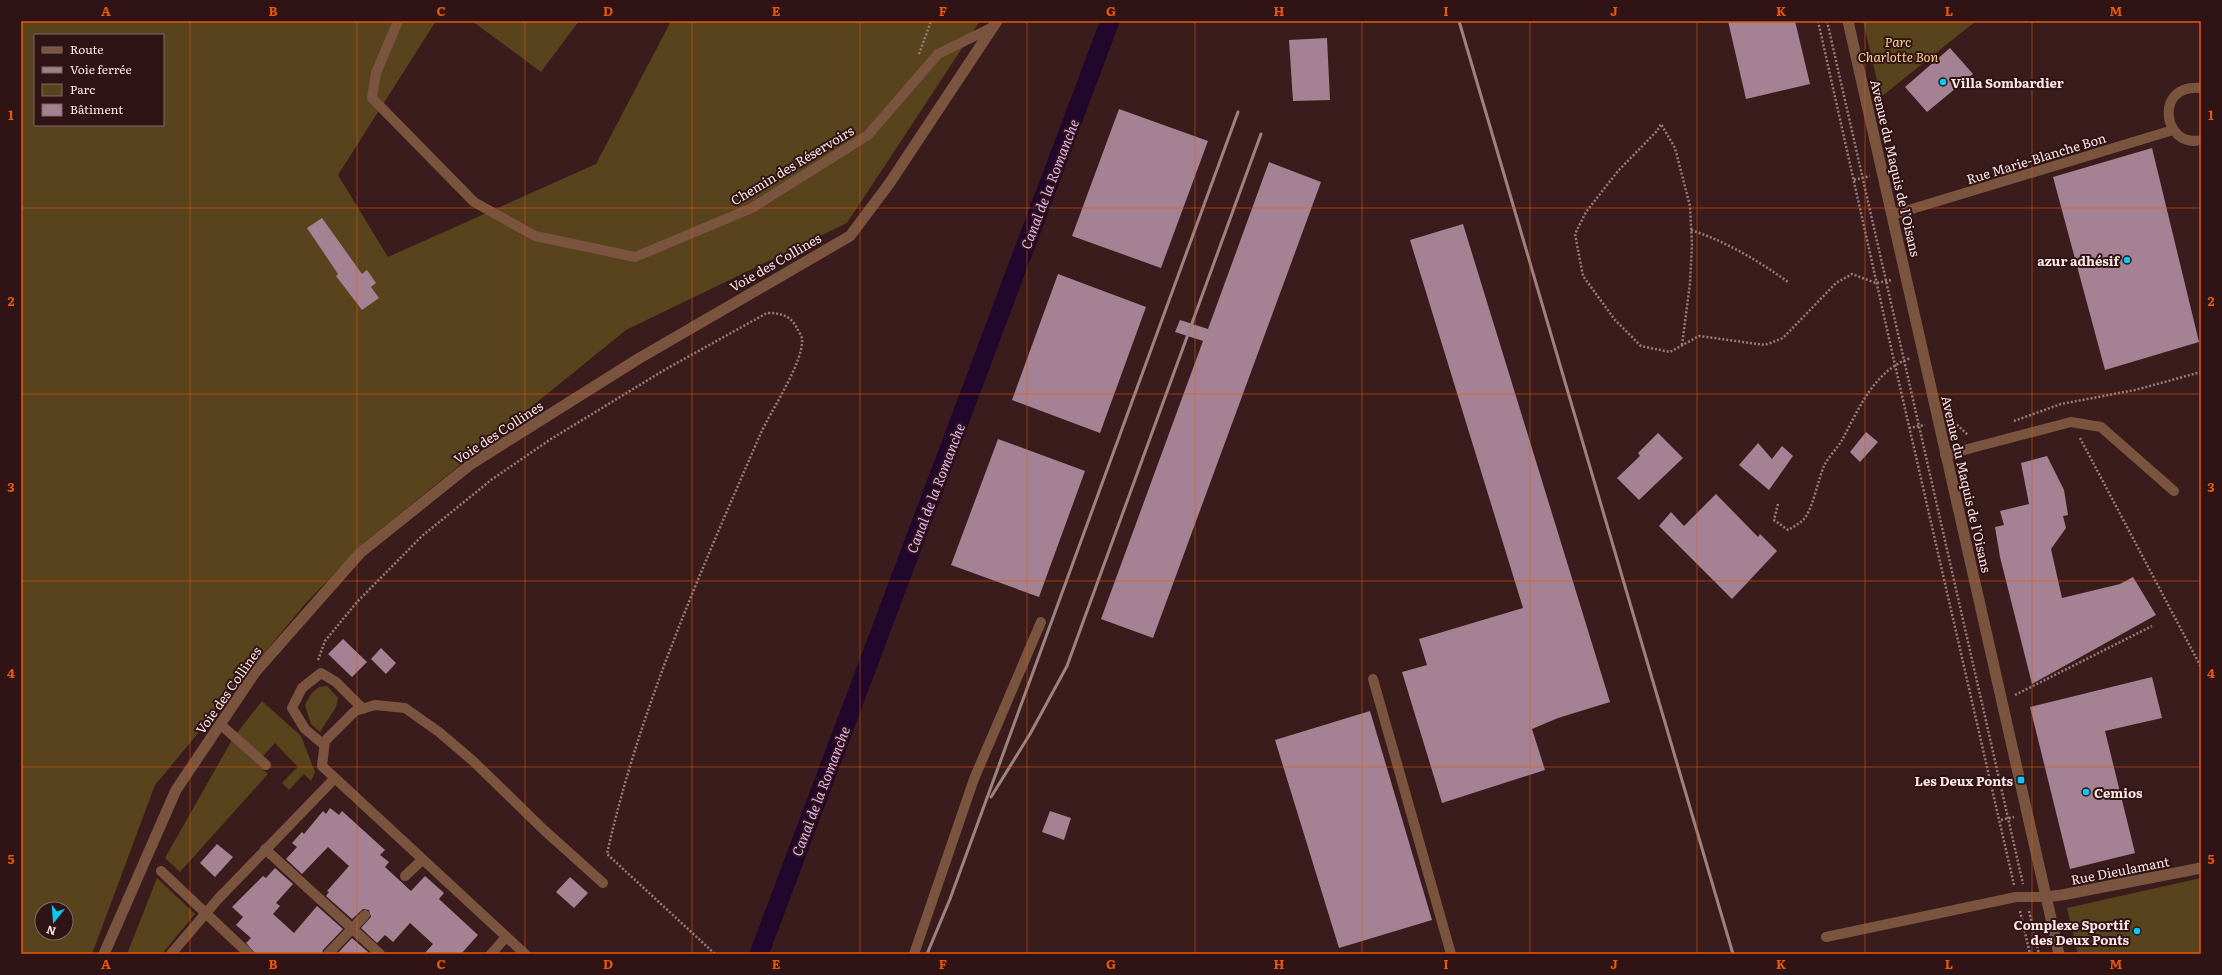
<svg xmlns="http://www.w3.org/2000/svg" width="2222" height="975" viewBox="0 0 2222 975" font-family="Literata,serif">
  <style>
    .green { fill: #58431c; fill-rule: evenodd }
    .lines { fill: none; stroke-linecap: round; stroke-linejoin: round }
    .canal { stroke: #22072c; stroke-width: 19 }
    .building { fill: #a48293 }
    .path { stroke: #977c7c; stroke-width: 2.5; stroke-dasharray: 2 2; stroke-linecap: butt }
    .service { stroke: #7a543f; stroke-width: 10 }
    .minor { stroke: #7a543f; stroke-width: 11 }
    .tertiary { stroke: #7a543f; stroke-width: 11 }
    .rail { stroke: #9d8283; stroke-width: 3 }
    .grid { fill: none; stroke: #e8590c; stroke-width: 1; stroke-opacity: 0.55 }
    .poi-dot { fill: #03cbf9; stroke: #301314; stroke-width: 1.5 }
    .labels { text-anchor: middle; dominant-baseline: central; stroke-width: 4; stroke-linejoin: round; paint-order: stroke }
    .park-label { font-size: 13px; font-style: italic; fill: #fcd389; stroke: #301314 }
    .poi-label { font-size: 13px; font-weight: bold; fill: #fce6e6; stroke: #301314; text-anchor: end }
    .street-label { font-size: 13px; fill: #fce6e6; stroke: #301314 }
    .water-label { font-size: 14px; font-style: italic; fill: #e3b4f6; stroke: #301314 }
    .neatline { fill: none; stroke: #e8590c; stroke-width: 1.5 }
    .grid-label { font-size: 13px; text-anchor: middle; font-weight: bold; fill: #e8590c }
  </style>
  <rect width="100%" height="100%" fill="#3b1c1d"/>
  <!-- green -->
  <path class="green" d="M21 21H436L338 175 388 257 596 164 671 21H980L847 223 626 330 365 542 305 604 155 785 92 954H21ZM35 35H163V125H35ZM42 909H66V933H42Z
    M472 21H579L541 72Z
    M1863 21H1976L1881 97Z
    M327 686 338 698 336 707 320 732 311 724 305 705 311 694 319 687Z
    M262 701 301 736 315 772 311 781 304 774 289 790 282 783 298 767 296 765 275 743 262 757 237 733Z
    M232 740 268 774 180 872 165 858Z
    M157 878 195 914 162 954H127Z
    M2201 878V954H2078L2067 908Z"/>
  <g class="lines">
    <!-- canal -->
    <path class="canal" d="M759 954 1110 21"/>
  </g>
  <!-- building -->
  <path class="building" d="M1728 21H1795L1810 84 1746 99Z
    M1327 38 1330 100 1293 101 1289 40Z
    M1950 48 1973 74 1927 112 1905 87Z
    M1119 109 1208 141 1161 268 1072 236Z
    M2152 148 2199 342 2105 370 2053 177Z
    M1269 162 1321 182 1153 638 1101 619 1203 341 1175 332 1180 320 1208 329Z
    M322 218 362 274 367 270 376 283 371 287 379 298 362 310 336 276 338 274 307 228Z
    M1463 224 1610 702 1558 718 1532 729 1545 770 1442 803 1402 672 1427 665 1419 639 1523 608 1410 240Z
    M1058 274 1146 307 1100 433 1012 400Z
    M1866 432 1878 442 1860 462 1850 452Z
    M1658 433 1683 458 1639 500 1617 478 1640 456 1638 453Z
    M998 439 1085 471 1039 597 951 565Z
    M1758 443 1772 459 1782 446 1793 456 1769 490 1739 465Z
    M2047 456 2064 490 2068 515 2063 516 2066 528 2051 549 2062 598 2120 584 2133 577 2156 615 2032 684 2000 557 1995 527 2004 525 2000 511 2029 504 2021 463Z
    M1716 494 1758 537 1760 534 1777 551 1732 599 1659 526 1671 512 1684 526Z
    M343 639 367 662 352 677 328 654Z
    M381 648 396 663 386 674 371 659Z
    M2152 677 2162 718 2105 731 2135 853 2070 869 2030 707Z
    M1370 711 1432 920 1339 948 1275 740Z
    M330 808 339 815 342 811 385 850 380 855 389 862 385 867 411 891 425 876 444 893 439 899 478 935 461 954H424L433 944 410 923 393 942 385 935 377 943 361 928 371 917 369 910 363 909 352 919 326 896 329 892 327 891 349 866 328 847 302 874 286 859 297 847 292 843 302 832 304 834 323 811 326 814Z
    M1050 811 1071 818 1064 840 1042 832Z
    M217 844 233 857 215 877 200 863Z
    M275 868 293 884 276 903 280 906 273 914 294 933 317 906 343 929 323 950 322 954H256L246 943 251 938 236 925 243 917 232 907 263 876 266 878Z
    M570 877 588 893 574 908 556 892Z
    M352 938 368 952 366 954H337Z"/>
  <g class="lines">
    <!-- path -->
    <path class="path" d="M1818 21 1895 365 2014 885
      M1827 21 2023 884
      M919 54 931 21
      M1854 180 1870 176
      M1691 230C1727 242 1757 260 1788 282
      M1682 345 1690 283 1692 244 1690 206 1675 148 1661 124 1657 131 1618 171 1586 212 1575 234 1583 276 1615 320 1641 346 1670 352 1699 336 1765 345 1783 338 1836 283 1852 274 1876 283 1892 280
      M2014 421 2061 404 2135 390 2201 372
      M1954 422 1968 435
      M1909 428 1925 425
      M2080 438 2201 667
      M1778 504 1774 520 1788 530C1793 527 1799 524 1803 520 1813 510 1818 479 1824 466 1828 457 1837 449 1842 440 1859 409 1874 370 1911 358
      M318 660 325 641 357 602 422 536 491 480 551 439 666 369 767 313C781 313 790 315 797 328 798 331 802 336 802 339 804 362 770 412 760 435 701 571 639 709 607 854L715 954
      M2015 695 2152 626
      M2001 820 2014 817
      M2020 911 2030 954
      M2029 911 2039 954"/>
    <!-- service -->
    <path class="service" d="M398 21 376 73 372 98 474 202 535 236 635 257 752 208 868 135 938 54 991 28
      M2201 88C2153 83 2163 149 2201 140
      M1892 215 2173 130
      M1945 455 2071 422 2101 427 2174 491
      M1373 679 1451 954
      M220 724 266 765
      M324 745 305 729 292 708 302 688 321 673 336 682 363 709
      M265 849 380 954
      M161 871 249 954
      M405 876 422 860
      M1826 937 2016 897H2044
      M171 954 218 899 334 779
      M328 954 365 915
      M491 954 506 937
      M525 954 322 766 325 741 355 711 375 705 405 708 439 732 473 761 544 830 603 883
      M914 954 974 779 1041 622"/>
    <!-- minor -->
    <path class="minor" d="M2044 897 2062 895 2201 868
      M104 954 176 790 256 671 360 553 471 464 638 359 850 236 889 184 997 21"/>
    <!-- tertiary -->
    <path class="tertiary" d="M1848 21 2059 954"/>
    <!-- rail -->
    <path class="rail" d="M1459 21 1733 954
      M991 797 1030 734 1067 666 1261 134
      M927 954 950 899 1238 112"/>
  </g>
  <!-- grid -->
  <path class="grid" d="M190 21V954M357 21V954M525 21V954M692 21V954M860 21V954M1027 21V954M1195 21V954M1362 21V954M1530 21V954M1697 21V954M1865 21V954M2032 21V954M21 208H2201M21 394H2201M21 581H2201M21 767H2201"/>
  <!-- markers -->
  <g class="poi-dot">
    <circle cx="1943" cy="82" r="4"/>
    <circle cx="2127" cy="260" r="4"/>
    <rect x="2017" y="776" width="8" height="8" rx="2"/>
    <circle cx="2086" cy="792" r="4"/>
    <circle cx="2137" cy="931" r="4"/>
  </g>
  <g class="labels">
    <!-- park labels -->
    <g class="park-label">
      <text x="1898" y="41">Parc<tspan x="1898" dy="15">Charlotte Bon</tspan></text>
    </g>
    <!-- poi labels -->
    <g class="poi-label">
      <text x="1951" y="82" text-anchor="start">Villa Sombardier</text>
      <text x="2119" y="260">azur adhésif</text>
      <text x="2013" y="780">Les Deux Ponts</text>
      <text x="2094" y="792" text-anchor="start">Cemios</text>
      <text x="2129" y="924">Complexe Sportif<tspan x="2129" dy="15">des Deux Ponts</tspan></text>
    </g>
    <!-- street labels -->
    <g class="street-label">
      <text transform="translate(2036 158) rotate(-17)">Rue Marie-Blanche Bon</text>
      <text transform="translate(792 165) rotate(-31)">Chemin des Réservoirs</text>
      <text transform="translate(1896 168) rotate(77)">Avenue du Maquis de l'Oisans</text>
      <text transform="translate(775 262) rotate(-30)">Voie des Collines</text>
      <text transform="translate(498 432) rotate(-33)">Voie des Collines</text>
      <text transform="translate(1967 484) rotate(77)">Avenue du Maquis de l'Oisans</text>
      <text transform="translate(228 690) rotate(-55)">Voie des Collines</text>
      <text transform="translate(2120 870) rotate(-11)">Rue Dieulamant</text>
    </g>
    <!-- water labels -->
    <g class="water-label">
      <text transform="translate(1049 184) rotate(-69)">Canal de la Romanche</text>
      <text transform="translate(935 488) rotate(-69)">Canal de la Romanche</text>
      <text transform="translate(820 791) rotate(-69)">Canal de la Romanche</text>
    </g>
  </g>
  <!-- border -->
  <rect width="2222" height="975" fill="none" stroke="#301314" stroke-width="44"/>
  <!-- legend -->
  <rect x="34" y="34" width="130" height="92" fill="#301314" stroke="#826768"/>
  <rect x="42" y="47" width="20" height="6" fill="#7a543f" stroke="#826768"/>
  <text x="70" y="54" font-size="12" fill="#fce6e6">Route</text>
  <rect x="42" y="67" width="20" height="6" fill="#9d8283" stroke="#826768"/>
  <text x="70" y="74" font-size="12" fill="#fce6e6">Voie ferrée</text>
  <rect x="42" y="84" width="20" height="12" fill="#58431c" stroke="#826768"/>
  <text x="70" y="94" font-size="12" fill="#fce6e6">Parc</text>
  <rect x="42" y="104" width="20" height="12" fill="#a48293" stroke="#826768"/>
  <text x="70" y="114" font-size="12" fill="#fce6e6">Bâtiment</text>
  <!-- north arrow -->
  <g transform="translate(54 921) rotate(197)"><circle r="19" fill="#301314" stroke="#826768"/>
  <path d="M0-3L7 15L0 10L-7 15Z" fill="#03cbf9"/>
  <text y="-6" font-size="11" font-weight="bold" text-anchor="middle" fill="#fce6e6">N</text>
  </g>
  <rect x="22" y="22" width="2178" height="931" class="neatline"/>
  <g class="grid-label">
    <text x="106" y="16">A</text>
    <text x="273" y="16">B</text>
    <text x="441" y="16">C</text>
    <text x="608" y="16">D</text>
    <text x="776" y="16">E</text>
    <text x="943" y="16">F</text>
    <text x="1111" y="16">G</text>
    <text x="1279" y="16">H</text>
    <text x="1446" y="16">I</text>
    <text x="1614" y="16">J</text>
    <text x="1781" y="16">K</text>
    <text x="1949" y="16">L</text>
    <text x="2116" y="16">M</text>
    <text x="11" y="120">1</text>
    <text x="2211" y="120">1</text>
    <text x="11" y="306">2</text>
    <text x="2211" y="306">2</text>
    <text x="11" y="492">3</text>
    <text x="2211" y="492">3</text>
    <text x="11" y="678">4</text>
    <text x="2211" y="678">4</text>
    <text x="11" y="864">5</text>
    <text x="2211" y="864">5</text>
    <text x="106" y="969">A</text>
    <text x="273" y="969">B</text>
    <text x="441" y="969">C</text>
    <text x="608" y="969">D</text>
    <text x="776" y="969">E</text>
    <text x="943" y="969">F</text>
    <text x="1111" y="969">G</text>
    <text x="1279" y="969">H</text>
    <text x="1446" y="969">I</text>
    <text x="1614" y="969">J</text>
    <text x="1781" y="969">K</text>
    <text x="1949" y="969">L</text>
    <text x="2116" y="969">M</text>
  </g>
</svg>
